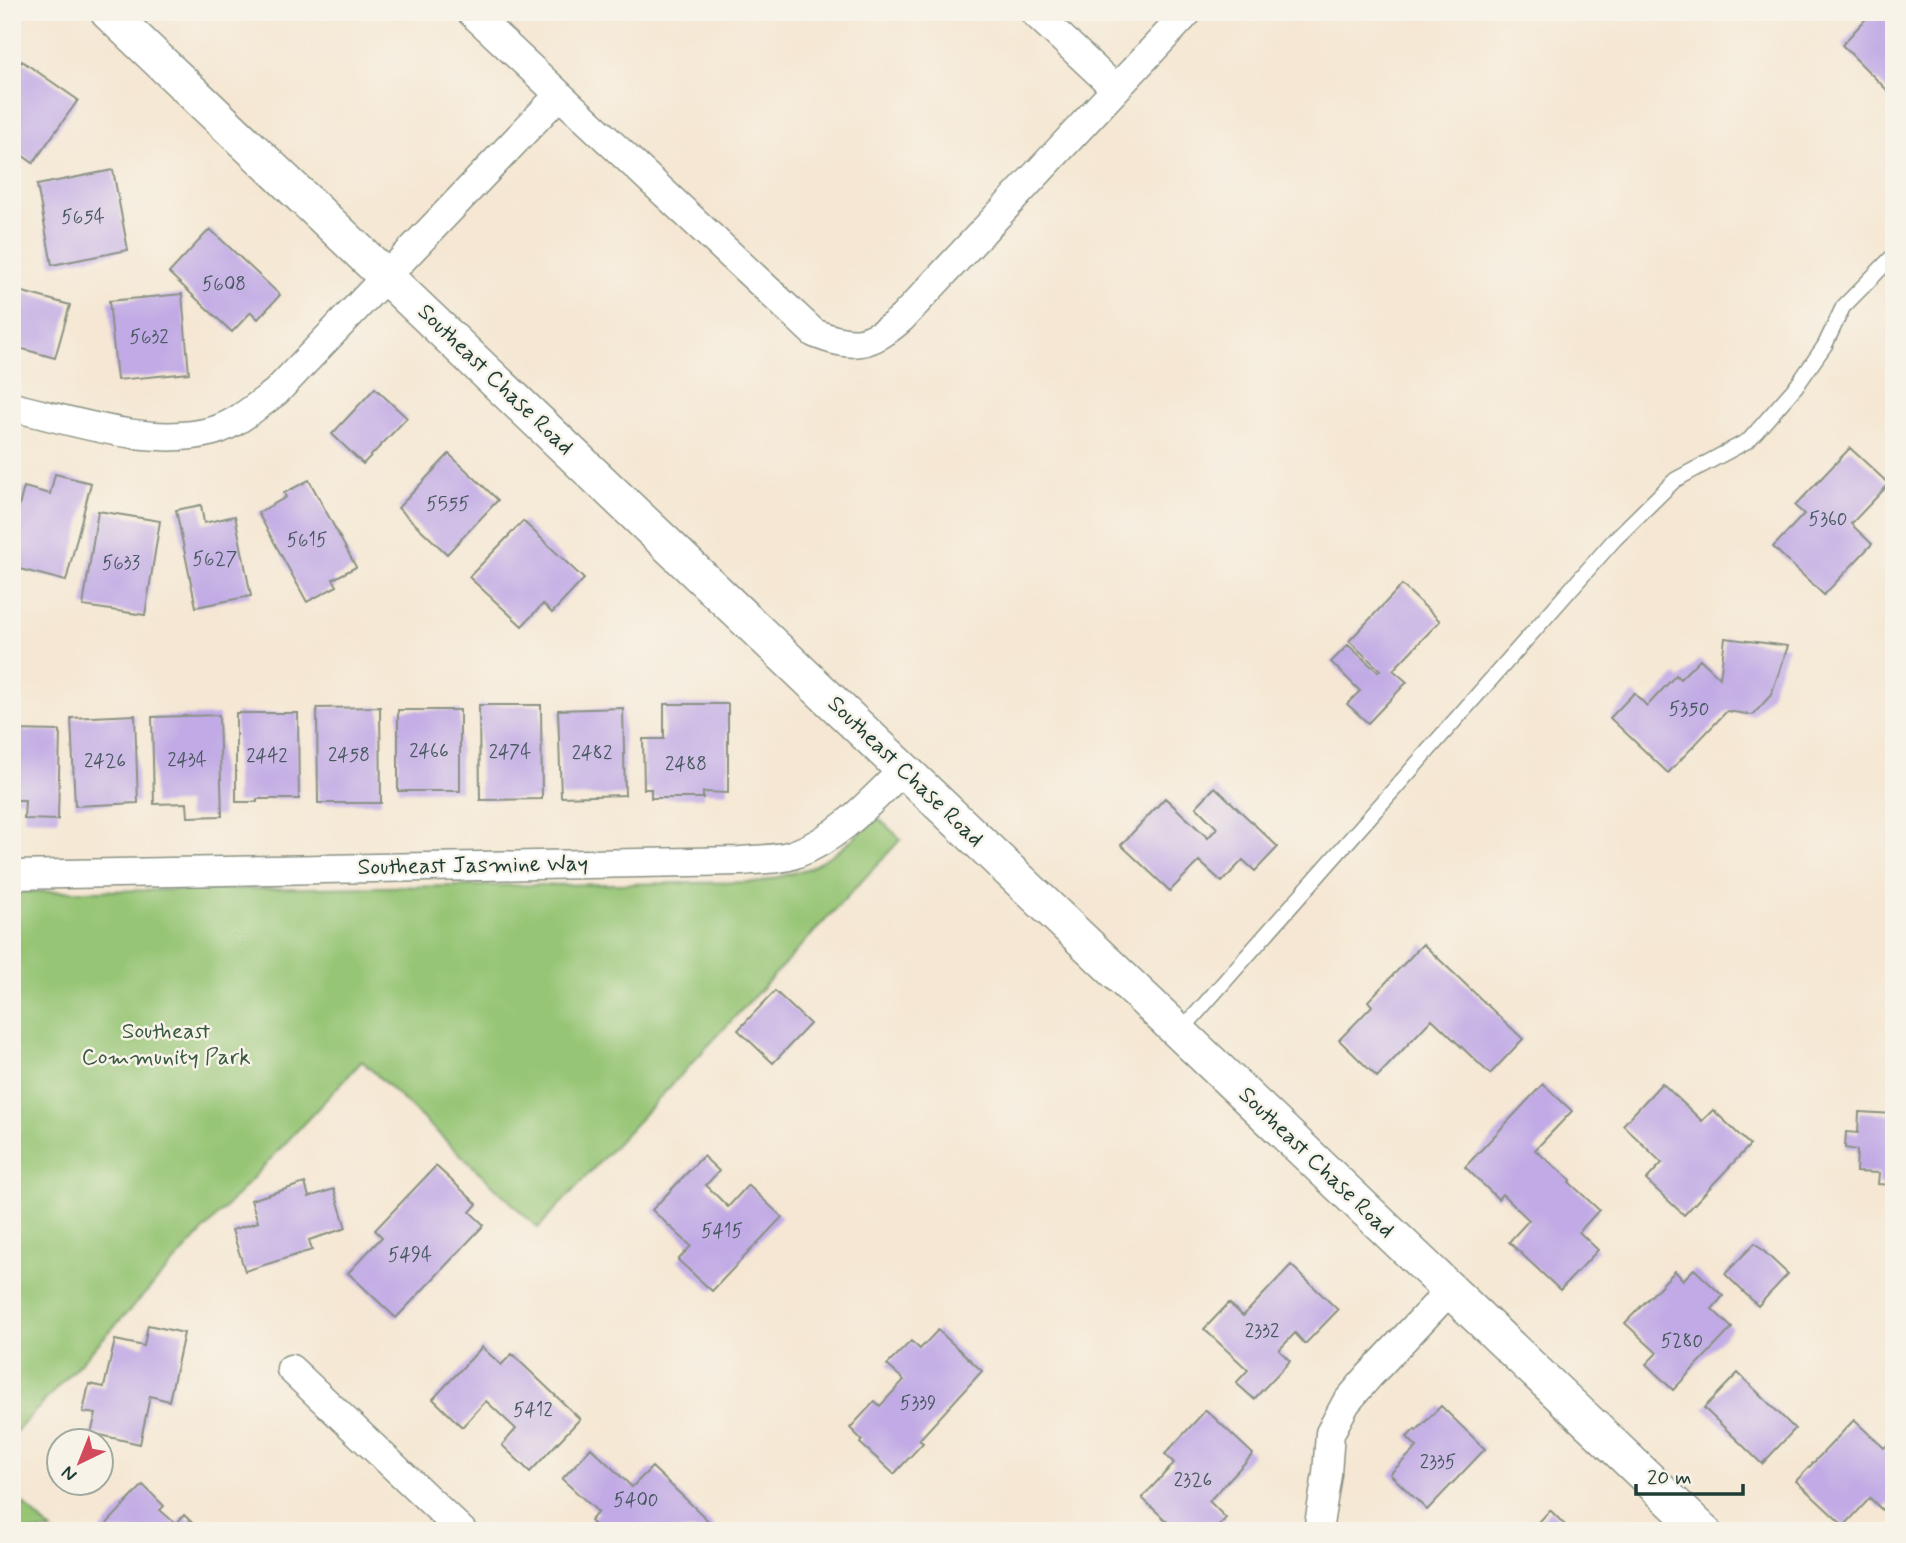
<svg xmlns="http://www.w3.org/2000/svg" width="1906" height="1543" viewBox="0 0 1906 1543" font-family="Mynerve,sans-serif">
  <style>
    .green { fill: #96c574; stroke: #5a8154; stroke-width: 2 }
    .building { fill: #c1aae5 }
    .lines { fill: none; stroke-linecap: round; stroke-linejoin: round }
    .service-casing { stroke: #8a9284; stroke-width: 17 }
    .minor-casing { stroke: #8a9284; stroke-width: 31 }
    .tertiary-casing { stroke: #8a9284; stroke-width: 38 }
    .service { stroke: #fff; stroke-width: 14 }
    .minor { stroke: #fff; stroke-width: 28 }
    .tertiary { stroke: #fff; stroke-width: 35 }
    .labels { text-anchor: middle; dominant-baseline: central; stroke-width: 5; stroke-linejoin: round; paint-order: stroke }
    .number-label { font-size: 19px; fill: #485860 }
    .street-label { font-size: 23px; fill: #1f3d34; stroke: #f7f3e8 }
    .park-label { font-size: 23px; fill: #375841; stroke: #f7f3e8 }
  </style>
  <rect width="100%" height="100%" fill="#f7f3e8"/>
  <filter id="ink" filterUnits="userSpaceOnUse"><feTurbulence type="fractalNoise" baseFrequency=".0143" numOctaves="2"/><feDisplacementMap in="SourceGraphic" scale="14" xChannelSelector="R" yChannelSelector="G"/><feConvolveMatrix kernelMatrix="1 2 1 2 8 2 1 2 1" color-interpolation-filters="sRGB"/></filter>
  <filter id="wash" filterUnits="userSpaceOnUse"><feTurbulence type="fractalNoise" baseFrequency=".00686" numOctaves="4" result="noise"/><feDisplacementMap in="SourceGraphic" scale="28" xChannelSelector="R" yChannelSelector="G"/><feGaussianBlur stdDeviation="1.57" result="paint"/><feColorMatrix in="noise" values="0 0 0 0 0 0 0 0 0 0 0 0 0 0 0 0 0 1.4 0 .05"/><feComposite in="paint" operator="in"/></filter>
  <g filter="url(#wash)">
    <rect width="100%" height="100%" fill="#f5e7d3"/>
    <!-- green -->
    <path class="green" d="M878 818 901 839 538 1228 362 1061 12 1436V892L761 882 810 868 842 848Z
      M12 1493 52 1531H12Z"/>
    <g id="blocks">
      <!-- building -->
      <path class="building" d="M1872 12H1894V97L1842 45Z
        M22 61 78 100 33 163 12 148V75Z
        M113 170 128 250 52 265 37 185Z
        M210 229 280 295 258 319 251 312 232 332 169 273Z
        M12 289 70 305 55 358 12 346Z
        M182 294 189 373 117 380 109 301Z
        M375 388 407 418 363 464 332 434Z
        M1850 448 1889 484 1851 524 1872 544 1824 595 1773 547 1804 514 1795 506Z
        M449 454 498 500 447 554 398 508Z
        M55 474 91 483 66 581 12 567V533L24 487 50 494Z
        M309 480 356 567 333 579 337 586 307 602 258 513 286 497 284 493Z
        M201 505 204 523 235 516 251 596 196 607 176 510Z
        M98 511 160 521 145 615 83 606Z
        M523 521 584 579 552 613 543 604 522 626 469 577Z
        M1402 585 1440 621 1393 670 1407 682 1368 723 1347 704 1360 691 1331 662 1348 645 1378 672 1380 670 1349 641Z
        M1725 638 1788 646 1771 695 1753 715 1727 711 1668 773 1610 718 1634 693 1647 706 1676 675 1680 679 1700 659 1720 678Z
        M664 704H728V793L703 792V798H651V789H644L643 739H664Z
        M479 705H541L542 799 480 800Z
        M380 707 381 803H318L317 708Z
        M623 708 625 795 561 797 558 710Z
        M398 710H460V791H398Z
        M236 713H298L299 799H257V802H236Z
        M135 715 138 803 75 806 71 718Z
        M219 715 222 816 188 817 187 803 154 804 152 717Z
        M12 730 60 731 58 820 24 819 25 800H12Z
        M1215 787 1278 847 1255 871 1243 860 1222 882 1199 861 1170 891 1121 845 1165 798 1208 838 1217 828 1196 807Z
        M1423 944 1523 1039 1490 1074 1432 1019 1377 1077 1339 1040 1372 1006 1368 1001Z
        M775 991 810 1024 773 1063 738 1030Z
        M1662 1083 1702 1121 1713 1110 1750 1145 1684 1215 1646 1180 1662 1163 1623 1125Z
        M1543 1084 1572 1111 1535 1150 1571 1180 1569 1182 1599 1210 1579 1232 1598 1250 1560 1290 1509 1242 1529 1220 1502 1194 1498 1199 1465 1167Z
        M1859 1112 1894 1114V1185L1878 1184 1879 1173 1856 1172 1857 1150 1845 1148 1846 1132 1858 1133Z
        M703 1156 719 1171 706 1185 728 1207 748 1185 782 1217 712 1291 678 1260 691 1246 652 1210Z
        M436 1166 477 1204 470 1212 484 1225 396 1318 348 1273 382 1237 375 1230Z
        M305 1183 309 1197 334 1189 346 1228 309 1240 312 1250 245 1271 232 1230 258 1222 251 1200Z
        M1755 1243 1788 1274 1758 1306 1725 1274Z
        M1291 1265 1338 1310 1305 1344 1295 1333 1279 1350 1290 1361 1254 1399 1236 1383 1248 1370 1204 1329 1229 1303 1243 1316Z
        M1694 1269 1723 1296 1712 1309 1732 1328 1673 1390 1646 1364 1657 1353 1625 1323 1675 1271 1683 1280Z
        M148 1325 184 1333 169 1401 150 1396 140 1444 91 1433 96 1414 83 1412 89 1384 104 1387 115 1340 144 1346Z
        M938 1330 982 1371 919 1440 923 1443 894 1474 860 1443 862 1440 850 1428 875 1401 880 1406 904 1380 887 1365 911 1341 920 1349Z
        M482 1347 501 1365 512 1354 580 1419 530 1472 502 1445 516 1429 486 1401 462 1427 433 1399Z
        M1738 1373 1795 1429 1762 1464 1704 1408Z
        M1441 1406 1485 1449 1427 1510 1390 1474 1417 1447 1407 1437 1415 1429 1416 1431Z
        M1206 1410 1253 1454 1209 1501 1226 1518 1214 1531H1177L1142 1498 1174 1463 1165 1454Z
        M1854 1420 1884 1448 1894 1439V1497L1882 1510 1870 1498 1844 1526 1796 1481Z
        M591 1448 632 1487 652 1467 715 1527 711 1531H600L590 1521 598 1512 562 1479Z
        M143 1485 164 1506 160 1510 176 1524 184 1515 201 1531H100Z
        M1550 1510 1571 1531H1531Z"/>
    </g>
  </g>
  <g filter="url(#ink)">
    <use href="#blocks" fill-opacity="0" stroke="#8a9284" stroke-width="2"/>
    <g class="lines">
      <!-- service casing -->
      <g class="service-casing">
        <path id="service" d="M1180 1032 1614 540 1675 480 1749 440 1798 384 1825 345 1843 307 1894 255"/>
      </g>
      <!-- minor casing -->
      <g class="minor-casing">
        <path id="minor" d="M471 12 814 333C854 349 870 346 902 318L1188 12
          M1034 12 1116 89
          M12 407C74 421 151 448 213 431 235 425 258 405 276 392L559 95
          M12 875 741 861C758 859 780 860 795 854 839 838 871 801 903 770
          M291 1369 462 1531
          M1318 1531 1327 1474 1330 1433 1346 1403 1369 1376 1450 1290"/>
      </g>
      <!-- tertiary casing -->
      <g class="tertiary-casing">
        <path id="tertiary" d="M108 12 1703 1531"/>
      </g>
      <!-- service -->
      <use href="#service" class="service"/>
      <!-- minor -->
      <use href="#minor" class="minor"/>
      <!-- tertiary -->
      <use href="#tertiary" class="tertiary"/>
    </g>
  </g>
  <g class="labels">
    <!-- number labels -->
    <g class="number-label">
      <text x="83" y="217">5654</text>
      <text x="224" y="284">5608</text>
      <text x="149" y="337">5632</text>
      <text x="448" y="504">5555</text>
      <text x="1828" y="519">5360</text>
      <text x="307" y="540">5615</text>
      <text x="215" y="559">5627</text>
      <text x="121" y="563">5633</text>
      <text x="1689" y="709">5350</text>
      <text x="429" y="751">2466</text>
      <text x="510" y="752">2474</text>
      <text x="592" y="753">2482</text>
      <text x="349" y="755">2458</text>
      <text x="267" y="756">2442</text>
      <text x="187" y="760">2434</text>
      <text x="105" y="761">2426</text>
      <text x="686" y="764">2488</text>
      <text x="722" y="1231">5415</text>
      <text x="410" y="1255">5494</text>
      <text x="1262" y="1331">2332</text>
      <text x="1682" y="1341">5280</text>
      <text x="918" y="1403">5339</text>
      <text x="533" y="1410">5412</text>
      <text x="1438" y="1462">2335</text>
      <text x="1193" y="1480">2326</text>
      <text x="636" y="1500">5400</text>
    </g>
    <!-- street labels -->
    <g class="street-label">
      <text transform="translate(495 380) rotate(44)">Southeast Chase Road</text>
      <text transform="translate(905 772) rotate(44)">Southeast Chase Road</text>
      <text transform="translate(473 866) rotate(-1)">Southeast Jasmine Way</text>
      <text transform="translate(1316 1163) rotate(44)">Southeast Chase Road</text>
    </g>
    <!-- park labels -->
    <g class="park-label">
      <text x="166" y="1032">Southeast<tspan x="166" dy="26">Community Park</tspan></text>
    </g>
  </g>
  <!-- margin -->
  <rect width="1906" height="1543" fill="none" stroke="#f7f3e8" stroke-width="42"/>
  <!-- north arrow -->
  <g transform="translate(80 1462) rotate(223)"><circle r="33" fill="#f7f3e8" stroke="#a1aaa0" stroke-width="2"/>
  <path d="M0-5L12 26L0 18L-12 26Z" fill="#d1495b"/>
  <text y="-10" font-size="19" font-weight="bold" text-anchor="middle" fill="#1f3d34">N</text>
  </g>
  <!-- scale -->
  <path d="M1636 1484v10h107v-10" fill="none" stroke="#1f3d34" stroke-width="3.5"/>
  <text x="1647" y="1484" font-size="21" fill="#1f3d34" stroke="#f7f3e8" stroke-width="5" paint-order="stroke">20 m</text>
</svg>
